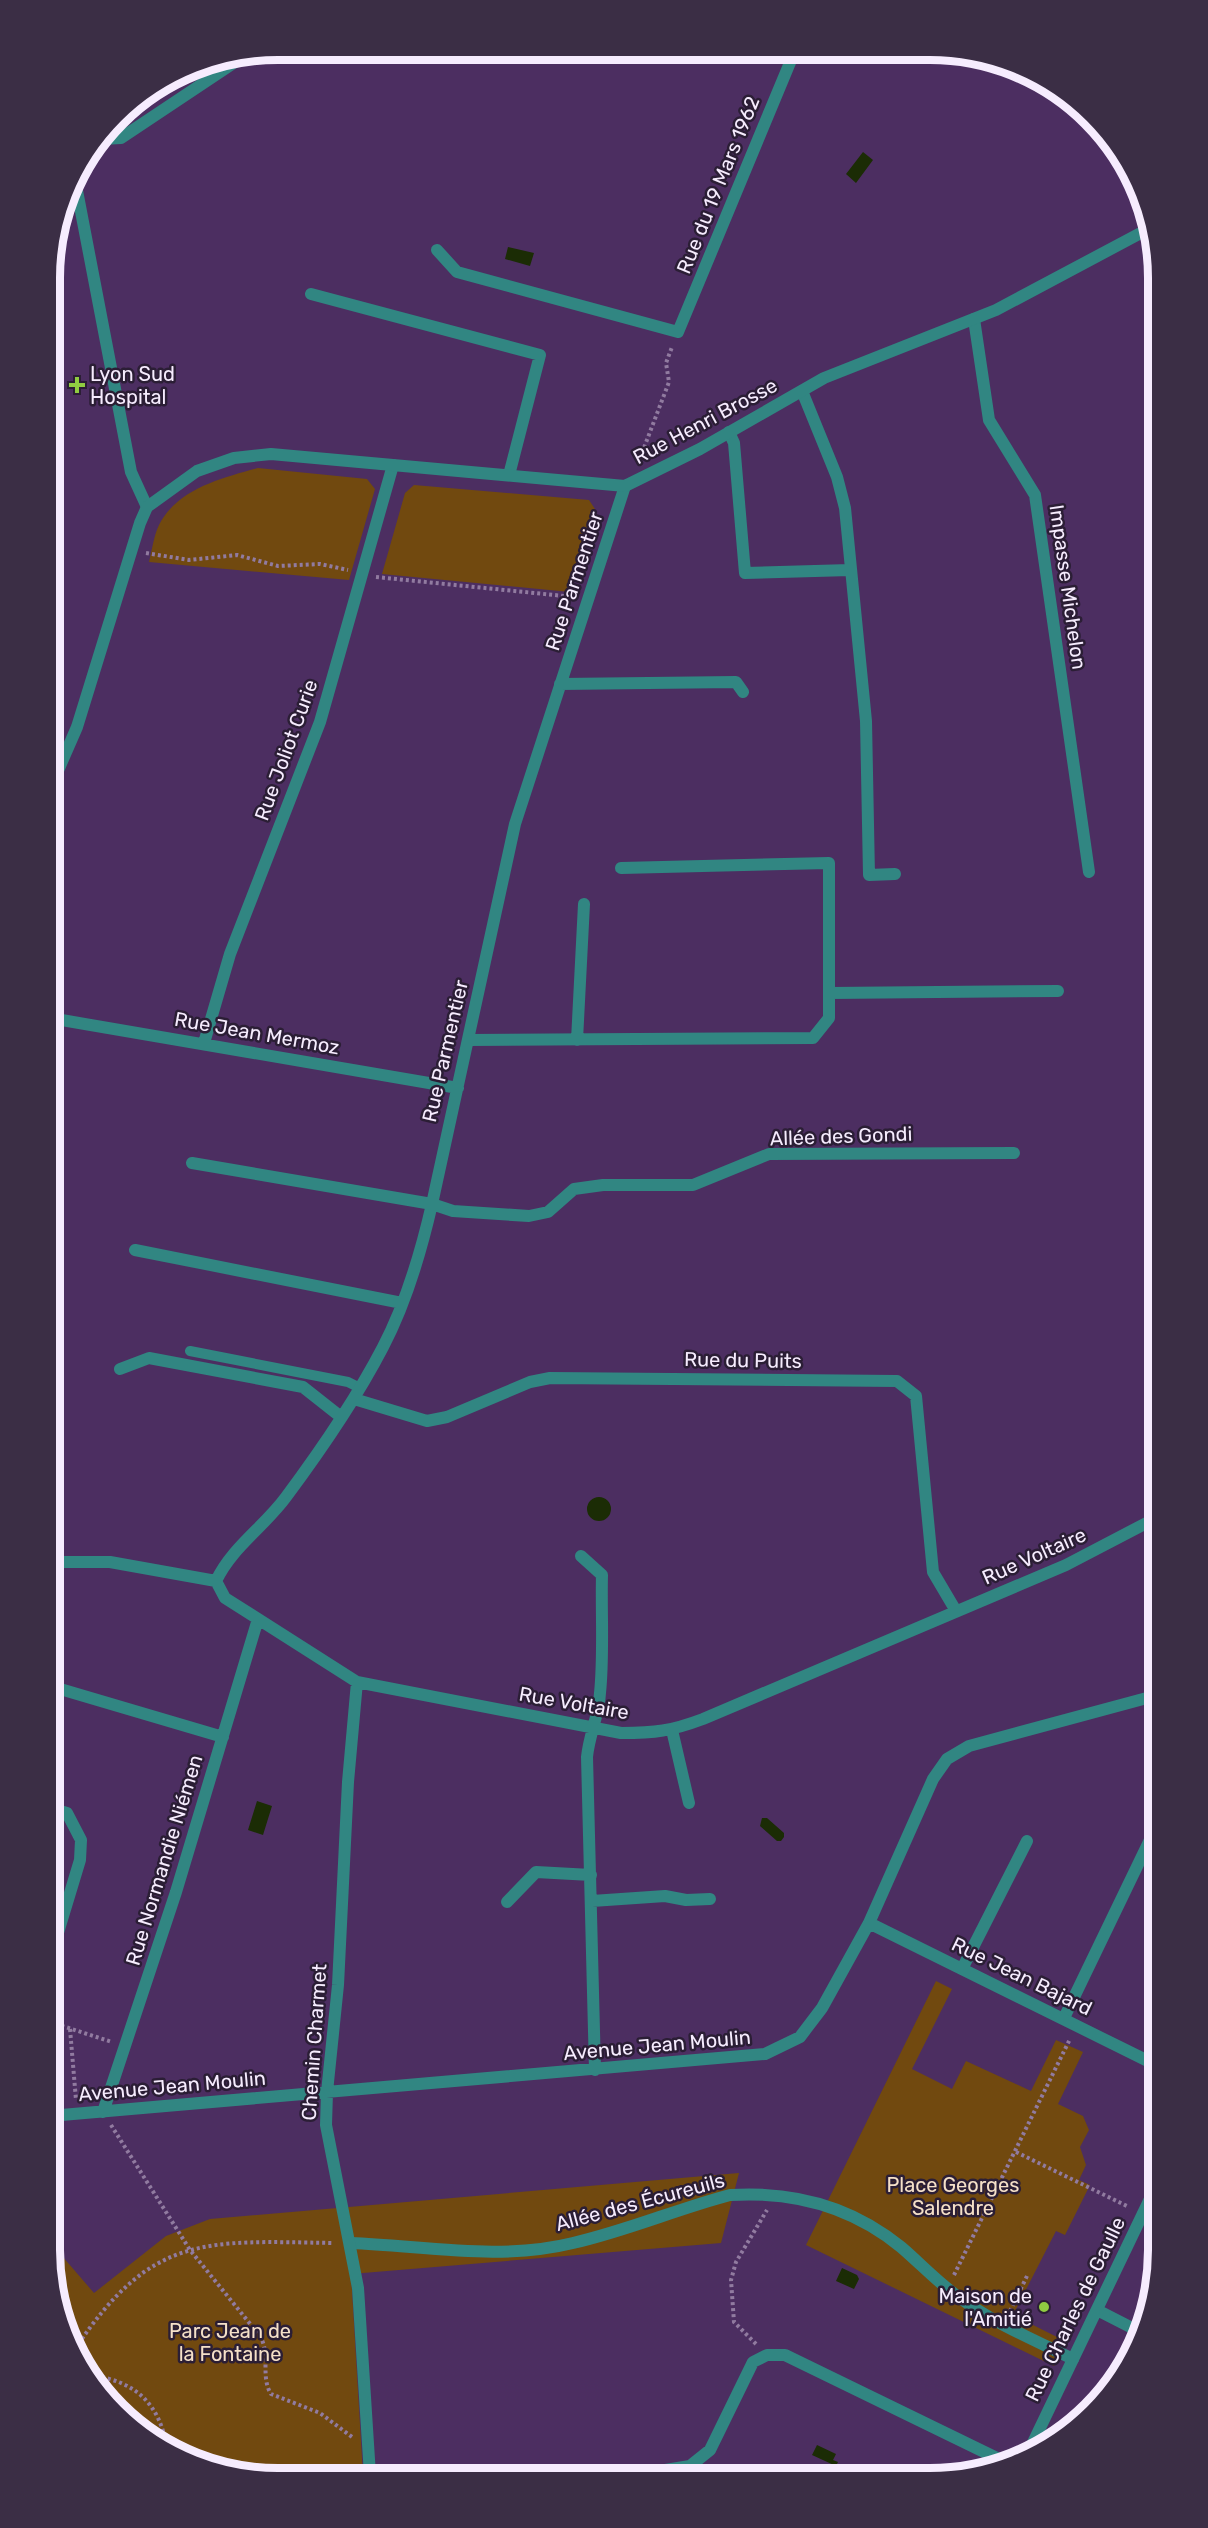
<svg xmlns="http://www.w3.org/2000/svg" width="1208" height="2528" viewBox="0 0 1208 2528" font-family="Rubik,sans-serif">
  <style>
    .green { fill: #71490f }
    .water { fill: #1b2c05 }
    .lines { fill: none; stroke-linecap: round; stroke-linejoin: round }
    .path { stroke: #917ba0; stroke-width: 4; stroke-dasharray: 3 3; stroke-linecap: butt }
    .service { stroke: #318682; stroke-width: 10 }
    .pedestrian { stroke: #318682; stroke-width: 12 }
    .minor { stroke: #318682; stroke-width: 12 }
    .tertiary { stroke: #318682; stroke-width: 12 }
    .poi-dot { fill: #90cd41; stroke: #2b1e35; stroke-width: 2 }
    .labels { text-anchor: middle; dominant-baseline: central; stroke-width: 5; stroke-linejoin: round; paint-order: stroke }
    .street-label { font-size: 20px; fill: #f6ecfe; stroke: #2b1e35 }
    .poi-label { font-size: 20px; fill: #f6ecfe; stroke: #2b1e35; text-anchor: start }
    .park-label { font-size: 20px; fill: #f5e0c8; stroke: #2b1e35 }
    .rim { fill: none; stroke: #f6ecfe; stroke-width: 8 }
  </style>
  <rect width="100%" height="100%" fill="#4c2e61"/>
  <!-- green -->
  <path class="green" d="M258 468 367 479 375 489 349 580 149 562C152 550 154 535 159 525 177 489 222 478 258 468Z
    M414 485 589 500 595 509 570 592 382 574 405 493Z
    M936 1981 952 1989 912 2069 952 2089 966 2061 1031 2091 1056 2040 1083 2052 1058 2104 1083 2116 1089 2130 1080 2147 1086 2165 1079 2180 1090 2185 1065 2235 1056 2231 1013 2315 1067 2342 1054 2366 806 2245Z
    M739 2173 721 2243 351 2274 363 2475C333 2475 302 2475 272 2474 259 2474 243 2477 231 2473 121 2445 49 2356 50 2242L94 2293 166 2236 210 2219Z"/>
  <!-- water -->
  <path class="water" d="M863 152 873 160 856 183 846 174Z
    M508 247 534 253 530 266 505 259Z
    M587 1509a12 12 0 1 1 24 0a12 12 0 1 1-24 0Z
    M257 1801 272 1806 263 1835 248 1830Z
    M762 1818H767L784 1833V1837L781 1841H777L760 1826Z
    M842 2268 857 2275 859 2279 854 2289 836 2281Z
    M817 2445 836 2454 833 2460 838 2462 836 2466 812 2455Z"/>
  <g class="lines">
    <!-- path -->
    <path class="path" d="M642 453 669 382 666 363 672 347
      M146 553 189 560 237 555 278 566 320 564 348 570
      M376 577 574 597
      M50 2022 112 2042
      M70 2029 76 2100
      M111 2125 190 2250 260 2336C271 2355 260 2376 271 2394L320 2413 352 2437
      M1016 2152 1129 2207
      M954 2275 1070 2039
      M1010 2311 1027 2276
      M756 2344 734 2322 731 2280 736 2262 767 2210
      M77 2346 87 2355 90 2379
      M75 2349C152 2233 206 2241 333 2243
      M90 2375C135 2381 160 2403 167 2449"/>
    <!-- service -->
    <path class="service" d="M190 1351 348 1382 360 1388"/>
    <!-- pedestrian -->
    <path class="pedestrian" d="M1064 2018 1158 1823
      M351 2243C425 2246 500 2261 573 2243 626 2231 677 2209 730 2195 794 2191 851 2206 901 2247 921 2264 938 2283 960 2298 995 2324 1035 2340 1073 2359"/>
    <!-- minor -->
    <path class="minor" d="M102 139 121 138 244 56
      M74 175 131 472 147 507
      M437 250 457 272 678 332 794 53
      M311 294 540 355 509 475
      M974 319 989 420 1035 495 1089 872
      M802 391 837 477 845 508 866 721 869 875 895 874
      M729 432 734 443 745 573 850 570
      M560 684 736 682 743 692
      M830 993 1058 991
      M50 1018 458 1088
      M468 1040 813 1038 829 1018V863L621 868
      M577 1040 584 904
      M204 1043 230 954 320 722 393 465
      M192 1163 432 1204 453 1211 529 1216 548 1212 574 1189 603 1185H693L769 1154 1014 1153
      M135 1250 402 1303
      M120 1369 149 1358 303 1387 341 1417
      M354 1399 427 1421 447 1417 530 1382 550 1378 897 1381 916 1396 933 1572 956 1611
      M581 1556 602 1575C601 1614 604 1654 600 1693 599 1715 589 1735 587 1757L595 2070
      M50 1562H110L216 1581 225 1598 357 1682 621 1733C655 1733 671 1731 703 1719L1066 1565 1158 1517
      M216 1581C232 1547 264 1527 286 1497 321 1450 356 1399 383 1347 406 1303 421 1252 432 1204L515 824 625 486
      M357 1682 348 1782 338 1985 327 2092 326 2125 358 2288 370 2475
      M50 1686 223 1737
      M672 1730 689 1803
      M592 1901 665 1896 686 1900 710 1899
      M507 1902 536 1872 591 1875
      M869 1923 1158 2066
      M50 1959 80 1860 81 1840 67 1813 50 1808
      M962 1969 1027 1841
      M103 2112 176 1892 258 1619
      M50 2116 765 2054 800 2037 822 2008 869 1923 933 1779 947 1759 969 1746 1158 1695
      M1097 2310 1142 2333
      M1028 2453 1158 2182
      M622 2477 690 2466 710 2450 753 2362 767 2355H785L1007 2463"/>
    <!-- tertiary -->
    <path class="tertiary" d="M50 789 77 727 140 523 147 507 197 471 234 458 271 454 625 486 700 449 824 378 996 310 1152 227"/>
  </g>
  <!-- markers -->
  <g class="poi-dot">
    <path d="M74 376h6v6h6v6h-6v6h-6v-6h-6v-6h6z"/>
    <circle cx="1044" cy="2307" r="6"/>
  </g>
  <g class="labels">
    <!-- street labels -->
    <g class="street-label">
      <text transform="translate(718 185) rotate(-68)">Rue du 19 Mars 1962</text>
      <text transform="translate(705 421) rotate(-28)">Rue Henri Brosse</text>
      <text transform="translate(574 581) rotate(-72)">Rue Parmentier</text>
      <text transform="translate(1068 587) rotate(82)">Impasse Michelon</text>
      <text transform="translate(286 750) rotate(-70)">Rue Joliot Curie</text>
      <text transform="translate(257 1033) rotate(10)">Rue Jean Mermoz</text>
      <text transform="translate(445 1051) rotate(-77)">Rue Parmentier</text>
      <text transform="translate(841 1136) rotate(-2)">Allée des Gondi</text>
      <text transform="translate(743 1360) rotate(1)">Rue du Puits</text>
      <text transform="translate(1034 1556) rotate(-24)">Rue Voltaire</text>
      <text transform="translate(574 1703) rotate(10)">Rue Voltaire</text>
      <text transform="translate(164 1860) rotate(-73)">Rue Normandie Niémen</text>
      <text transform="translate(1022 1976) rotate(26)">Rue Jean Bajard</text>
      <text transform="translate(314 2042) rotate(-86)">Chemin Charmet</text>
      <text transform="translate(657 2045) rotate(-5)">Avenue Jean Moulin</text>
      <text transform="translate(172 2086) rotate(-5)">Avenue Jean Moulin</text>
      <text transform="translate(640 2202) rotate(-15)">Allée des Écureuils</text>
      <text transform="translate(1075 2309) rotate(-64)">Rue Charles de Gaulle</text>
    </g>
    <!-- poi labels -->
    <g class="poi-label">
      <text x="90" y="374">Lyon Sud<tspan x="90" dy="23">Hospital</tspan></text>
      <text x="1032" y="2296" text-anchor="end">Maison de<tspan x="1032" dy="23">l'Amitié</tspan></text>
    </g>
    <!-- park labels -->
    <g class="park-label">
      <text x="953" y="2185">Place Georges<tspan x="953" dy="23">Salendre</tspan></text>
      <text x="230" y="2331">Parc Jean de<tspan x="230" dy="23">la Fontaine</tspan></text>
    </g>
  </g>
  <!-- crop -->
  <path d="M0 0H1208V2528H0ZM278 60H930A218 218 0 0 1 1148 278V2250A218 218 0 0 1 930 2468H278A218 218 0 0 1 60 2250V278A218 218 0 0 1 278 60Z" fill="#3b2e45" fill-rule="evenodd"/>
  <path class="rim" d="M278 60H930A218 218 0 0 1 1148 278V2250A218 218 0 0 1 930 2468H278A218 218 0 0 1 60 2250V278A218 218 0 0 1 278 60Z"/>
</svg>
